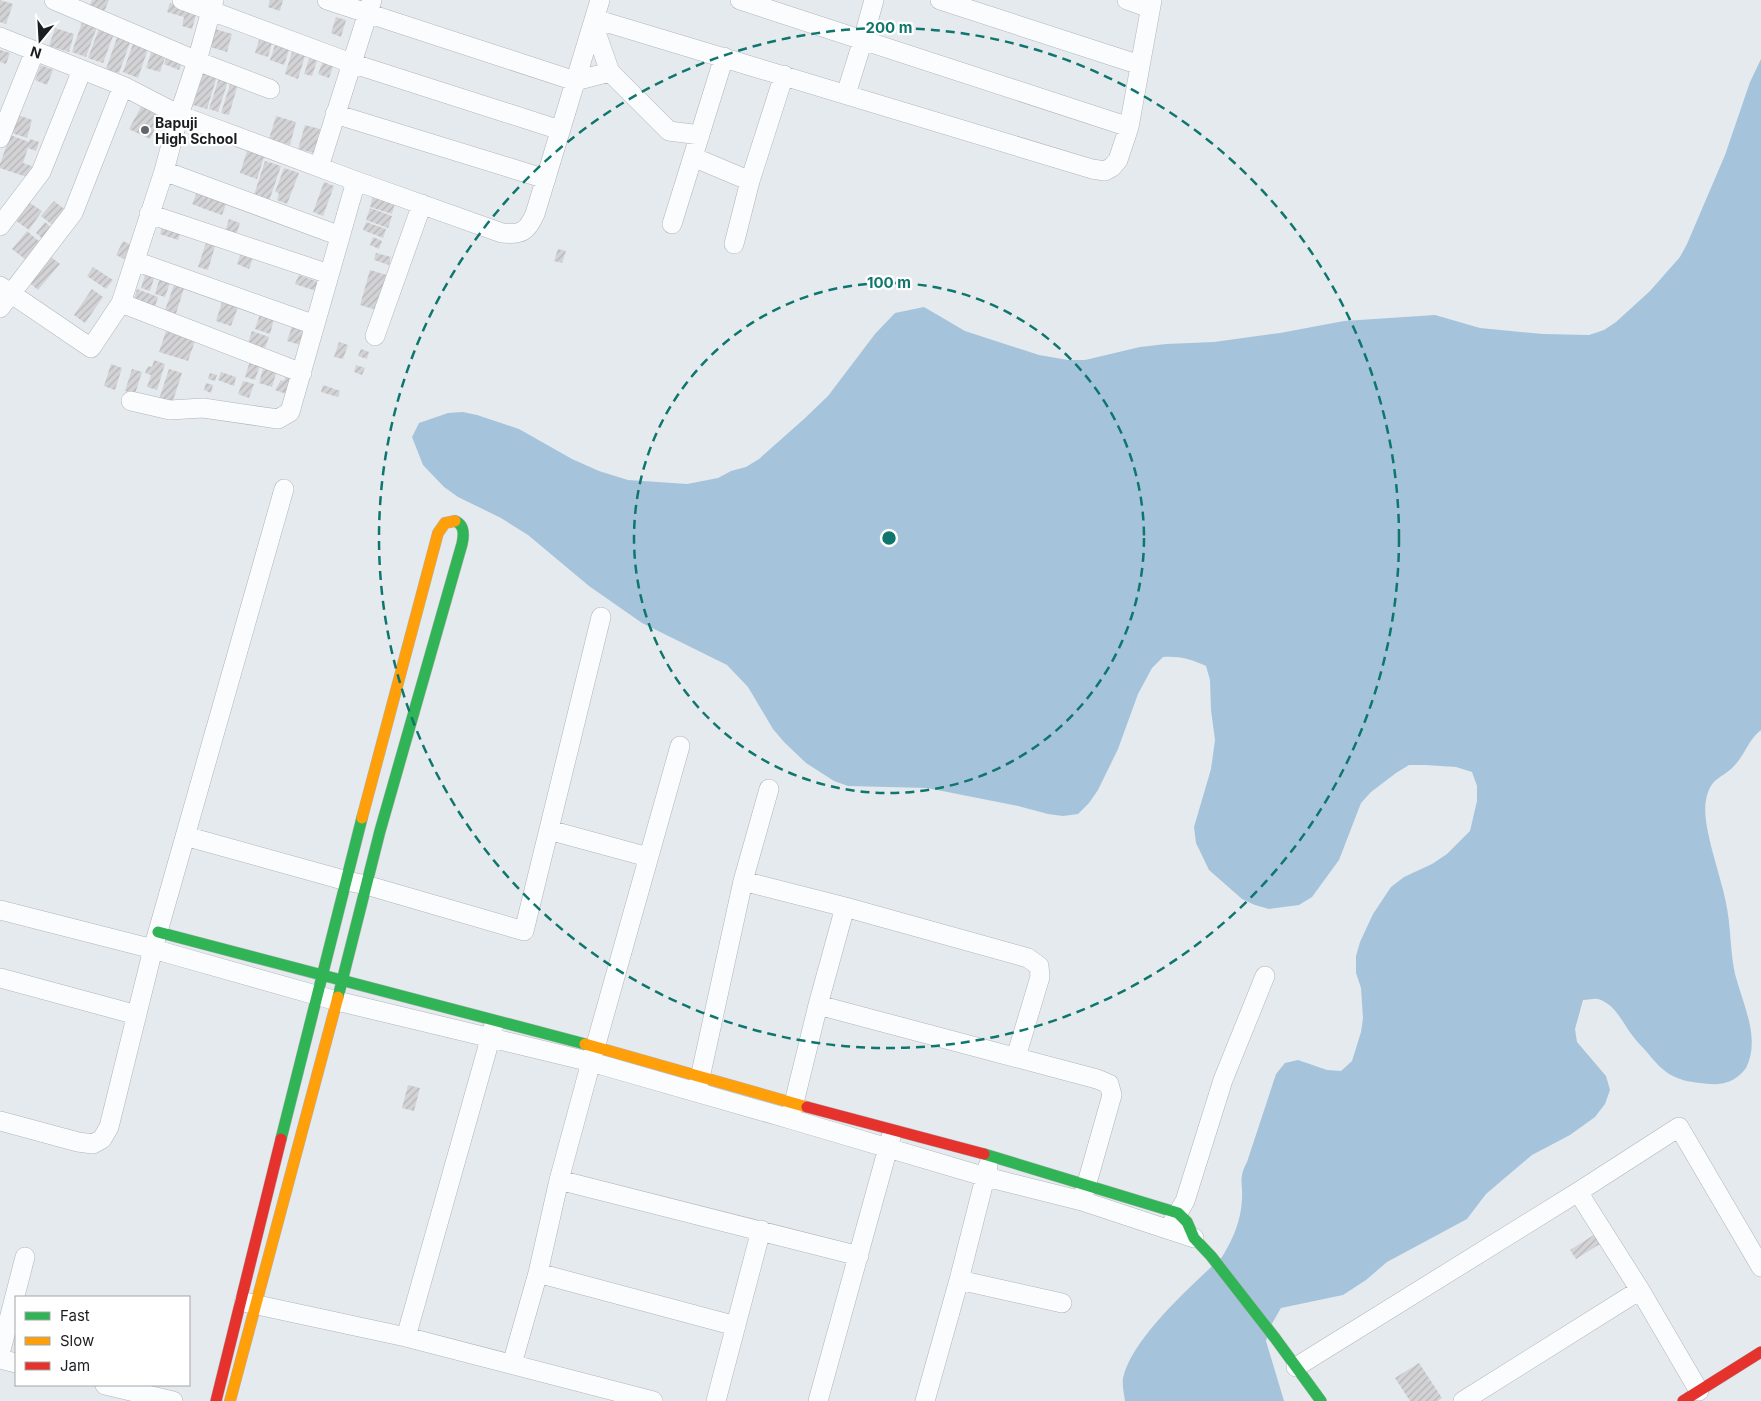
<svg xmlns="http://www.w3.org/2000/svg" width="1761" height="1401" viewBox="0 0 1761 1401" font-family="Inter,sans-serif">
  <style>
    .water { fill: #a5c4db }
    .building { fill: url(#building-hatch) }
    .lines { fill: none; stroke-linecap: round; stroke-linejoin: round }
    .street-casing { stroke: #b1b4b8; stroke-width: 20 }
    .fast-casing { stroke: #b1b4b8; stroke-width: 12 }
    .slow-casing { stroke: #b1b4b8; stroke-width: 12 }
    .jam-casing { stroke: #b1b4b8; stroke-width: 12 }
    .street { stroke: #fbfcfd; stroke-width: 19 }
    .fast { stroke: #30b455; stroke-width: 11 }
    .slow { stroke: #ff9f0a; stroke-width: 11 }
    .jam { stroke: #e5322d; stroke-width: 11 }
    .ring { fill: none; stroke: #0f766e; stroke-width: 2.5; stroke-dasharray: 9 6 }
    .poi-dot { fill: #626569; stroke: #fff; stroke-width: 2 }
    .labels { text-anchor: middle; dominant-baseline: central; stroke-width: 4.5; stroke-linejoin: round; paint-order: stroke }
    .poi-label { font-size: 14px; font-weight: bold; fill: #1b1e21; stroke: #fff; text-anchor: start }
    .centre { fill: #0f766e; stroke: #fff; stroke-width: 2.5 }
    .ring-label { font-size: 15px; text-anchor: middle; font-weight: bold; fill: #0f766e; stroke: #fff; stroke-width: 4.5; stroke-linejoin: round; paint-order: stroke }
  </style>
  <defs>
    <pattern id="building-hatch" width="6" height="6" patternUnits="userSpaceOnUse" patternTransform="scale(1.25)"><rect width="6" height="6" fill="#d3d3d6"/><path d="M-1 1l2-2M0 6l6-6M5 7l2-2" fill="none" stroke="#b5b5b7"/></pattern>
  </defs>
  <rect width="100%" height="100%" fill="#e5eaef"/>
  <!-- water -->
  <path class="water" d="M1761 59V730C1748 740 1745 755 1734 766 1721 780 1711 776 1706 800 1701 825 1721 875 1726 903 1731 926 1730 951 1735 974 1743 1005 1761 1038 1746 1068 1739 1078 1729 1083 1718 1084 1711 1085 1705 1083 1699 1083 1672 1080 1662 1071 1646 1051 1640 1045 1634 1038 1629 1031 1621 1019 1613 1003 1598 999 1594 998 1587 1000 1583 1000L1575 1029 1577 1042 1606 1076 1610 1090 1605 1104 1595 1117 1570 1135 1532 1155 1486 1194 1467 1219 1387 1262 1366 1280 1343 1295 1281 1308 1270 1327 1266 1341 1284 1401H1125C1124 1394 1122 1385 1123 1378 1132 1338 1192 1285 1222 1257 1233 1239 1241 1221 1242 1199 1243 1182 1238 1179 1247 1162L1276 1074 1285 1063 1298 1060 1327 1070 1341 1071 1352 1061 1361 1032 1363 1018 1361 988 1356 973V956L1360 942 1373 914 1391 887 1404 877 1432 864 1447 854 1470 831 1477 801V786L1472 772 1456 767 1425 765H1409L1396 773 1371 792 1361 803 1339 860 1312 897 1299 905 1269 909 1255 905 1242 899 1209 870 1196 843 1194 827 1211 769 1215 740 1211 710 1210 680 1206 666C1190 659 1180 656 1163 657L1152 668 1138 694 1118 749 1098 790 1089 803 1078 814 1063 816 1048 814 1018 806 927 788 848 786 834 781 806 763 784 742 773 729 748 687 727 665 642 623 589 586 528 535 501 518 458 497 444 487 423 465 412 437 419 423 448 413 463 412 477 415 519 429 572 459 599 471 628 480 687 484 718 478 731 471 746 467 759 459 804 419 828 396 875 334 895 313 924 307 965 331 1039 355 1068 360H1085L1140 347 1166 344 1214 342 1280 333 1344 321 1435 315 1480 328 1543 334 1589 335 1604 330 1616 322 1650 291 1680 257 1687 244 1725 155 1750 82Z"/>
  <!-- building -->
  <path class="building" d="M0 0 13 4 6 24 0 22Z
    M92 0H109L103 14 88 9Z
    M270 0H283L280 11 268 7Z
    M170 3 197 11 192 29 182 26 184 17 167 12Z
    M336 17 346 20 341 37 331 33Z
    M83 19 98 24 86 57 72 52Z
    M101 23 116 28 103 63 88 58Z
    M55 28 74 34 69 52 49 46Z
    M215 29 232 34 227 52 210 47Z
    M119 32 132 37 119 73 106 69Z
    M259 40 272 43 268 57 255 53Z
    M134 41 149 46 138 78 123 72Z
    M276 42 290 47 284 65 270 60Z
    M153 47 167 52 160 72 146 68Z
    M0 50 10 53 6 64 0 62Z
    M292 52 305 56 298 79 285 74Z
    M168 53 183 59 179 70 164 64Z
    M310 56 318 58 312 76 304 74Z
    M323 61 334 64 329 78 318 74Z
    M41 65 53 70 47 85 35 80Z
    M205 69 218 73 207 109 193 105Z
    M220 75 229 78 218 112 209 109Z
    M232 78 239 80 229 115 221 113Z
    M141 107 163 112 150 139 129 129Z
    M18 115 32 120 27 138 12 133Z
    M276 116 296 122 290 145 269 139Z
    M305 125 320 129 314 153 298 149Z
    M10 135 29 142 30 139 39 142 36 151 28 148 23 163 34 167 30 178 0 168V164Z
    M247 151 264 157 257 179 240 173Z
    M265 161 281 166 269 201 254 195Z
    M284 168 299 173 287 204 277 200 279 193 275 192Z
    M324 182 334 186 323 216 313 212Z
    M199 187 211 191 205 209 192 204Z
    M211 193 228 199 222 215 205 209Z
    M373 196 395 203 392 214 370 207Z
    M27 201 42 211 29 230 15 220Z
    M54 201 67 211 55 227 41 216Z
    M370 208 392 216 388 228 366 220Z
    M229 219 240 223 236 235 225 232Z
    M45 222 53 229 44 240 36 233Z
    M366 222 386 229 383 238 363 230Z
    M163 225 181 231 178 240 160 234Z
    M27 231 41 243 26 260 12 249Z
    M373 237 382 241 379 249 370 245Z
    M123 241 131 245 124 259 116 255Z
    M206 243 215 246 208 270 198 267Z
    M558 249 566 251 562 263 554 261Z
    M242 250 254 255 249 269 237 264Z
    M46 253 60 264 38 290 25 279Z
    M376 253 391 257 389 265 374 260Z
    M93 267 113 280 106 289 87 276Z
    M370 270 390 276 380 311 360 305Z
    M146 272 155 275 150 291 141 288Z
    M299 275 321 283 319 292 295 284Z
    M160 277 171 280 165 297 155 294Z
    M175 282 185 285 174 320 163 316Z
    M92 289 103 297 85 323 74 315Z
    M137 289 158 297 155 307 134 299Z
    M222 302 238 307 231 326 216 321Z
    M260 314 274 319 270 334 255 329Z
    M294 321 313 328 307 347 287 341Z
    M166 331 195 341 188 361 159 352Z
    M252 331 269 337 265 348 248 343Z
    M339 342 348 345 343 359 334 357Z
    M361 349 369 352 367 359 358 356Z
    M154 360 165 364 157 390 147 387 151 375 145 373 148 366 152 367Z
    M250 361 260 365 255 380 245 377Z
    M111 364 122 368 115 390 104 386Z
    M356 365 365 368 362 375 354 372Z
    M132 369 142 372 135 394 125 391Z
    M169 369 182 373 171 407 158 402Z
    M263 369 276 373 272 387 259 383Z
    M221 372 236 377 234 386 218 380Z
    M210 373 217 375 215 381 208 379Z
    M286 375 295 378 289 395 275 390 281 380 284 381Z
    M243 381 254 384 249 398 238 394Z
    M206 383 213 385 211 393 204 390Z
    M323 385 340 391 338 397 321 392Z
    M408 1085 420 1088 414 1111 402 1108Z
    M1597 1233 1603 1242 1576 1259 1570 1250Z
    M1419 1363 1442 1398 1438 1401H1410L1395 1378Z"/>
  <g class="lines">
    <!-- street casing -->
    <g class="street-casing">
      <path id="street" d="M54 0 197 61 270 89
        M182 0 351 63 560 130
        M327 0 575 81 610 72 669 131 700 135
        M740 0 1129 127
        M940 0 1140 65
        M1127 0 1150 8
        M595 19 1092 169 1105 171 1112 167 1118 160 1129 127 1152 0
        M593 24 610 72
        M0 37 123 86 179 115 356 181 502 233C521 235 527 232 535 214L600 0
        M846 94 863 40 874 0
        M335 114 546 179
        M0 138 35 51
        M693 157 750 181
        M319 167 372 0
        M164 171 340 236
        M149 214 329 274
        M672 224 724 57
        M0 226 41 172 82 70
        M734 244 750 181 784 75
        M135 261 315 325
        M0 286 91 348 121 303 164 171 179 115 197 61 214 0
        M121 303 302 373
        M0 308 73 213 123 86
        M375 336 422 204
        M131 401 170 410 203 408 278 419 290 412 356 181
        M769 789 743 881 845 907 818 1005 1097 1079 1109 1084 1112 1095 1083 1197
        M549 830 648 857
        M185 836 347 881 366 885 524 931 601 617
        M845 907 1028 958 1039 966 1040 977 1016 1057
        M0 910 153 949 337 1001 591 1062 790 1119 986 1177 1082 1201 1194 1238
        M0 978 137 1015
        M698 1087 743 881
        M791 1115 818 1005
        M0 1121 78 1142 93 1144 102 1139 109 1127 153 949 284 489
        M559 1180 859 1256
        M1578 1192 1640 1290 1699 1391
        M1172 1223 1185 1201 1223 1080 1265 976
        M538 1273 736 1326
        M959 1280 1062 1303
        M244 1302 406 1337 653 1401
        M406 1337 494 1025
        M0 1354 25 1257
        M0 1359 16 1363
        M512 1364 538 1273 559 1180 591 1062 680 746
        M1296 1367 1578 1192 1679 1127 1761 1267
        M105 1385 173 1401
        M716 1401 761 1230
        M818 1401 891 1137
        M925 1401 959 1280 988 1166
        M1463 1401 1640 1290"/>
    </g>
    <!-- fast casing -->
    <g class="fast-casing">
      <path id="fast" d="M158 932 585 1044
        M338 997 380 831 462 544C464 535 465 525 455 521
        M281 1139 362 818
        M984 1154 1178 1213 1187 1222 1194 1238 1211 1256 1275 1338 1321 1401"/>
    </g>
    <!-- slow casing -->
    <g class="slow-casing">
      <path id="slow" d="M362 818 438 533 445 523 455 521
        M585 1044 807 1107
        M230 1401 338 997"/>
    </g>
    <!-- jam casing -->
    <g class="jam-casing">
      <path id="jam" d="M807 1107 984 1154
        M216 1401 281 1139
        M1683 1401 1761 1352"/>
    </g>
    <!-- street -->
    <use href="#street" class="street"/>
    <!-- fast -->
    <use href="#fast" class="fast"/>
    <!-- slow -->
    <use href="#slow" class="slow"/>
    <!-- jam -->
    <use href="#jam" class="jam"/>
  </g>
  <!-- distance rings -->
  <g class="ring">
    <circle cx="889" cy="538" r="255"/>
    <circle cx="889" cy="538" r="510"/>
  </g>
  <!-- markers -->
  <circle class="poi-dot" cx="145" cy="130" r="5"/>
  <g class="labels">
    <!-- poi labels -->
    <g class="poi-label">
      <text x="155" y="122">Bapuji<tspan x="155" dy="16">High School</tspan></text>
    </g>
  </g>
  <circle cx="889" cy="538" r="8" class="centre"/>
  <g class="ring-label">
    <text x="889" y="33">200 m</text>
    <text x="889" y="288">100 m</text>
  </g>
  <!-- legend -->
  <rect x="15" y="1296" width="175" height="90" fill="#ffffff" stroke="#a4a5a6"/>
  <rect x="25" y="1312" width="25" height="8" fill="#30b455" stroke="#a4a5a6"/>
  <text x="60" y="1321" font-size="15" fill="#1b1e21">Fast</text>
  <rect x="25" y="1337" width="25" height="8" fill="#ff9f0a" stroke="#a4a5a6"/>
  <text x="60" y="1346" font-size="15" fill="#1b1e21">Slow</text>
  <rect x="25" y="1362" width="25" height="8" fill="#e5322d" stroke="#a4a5a6"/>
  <text x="60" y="1371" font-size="15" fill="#1b1e21">Jam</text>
  <!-- north arrow -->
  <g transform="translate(40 40) rotate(198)" stroke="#ffffff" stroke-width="4" paint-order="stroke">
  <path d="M0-4L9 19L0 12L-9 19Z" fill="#1b1e21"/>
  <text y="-8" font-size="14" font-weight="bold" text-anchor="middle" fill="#1b1e21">N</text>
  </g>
</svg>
